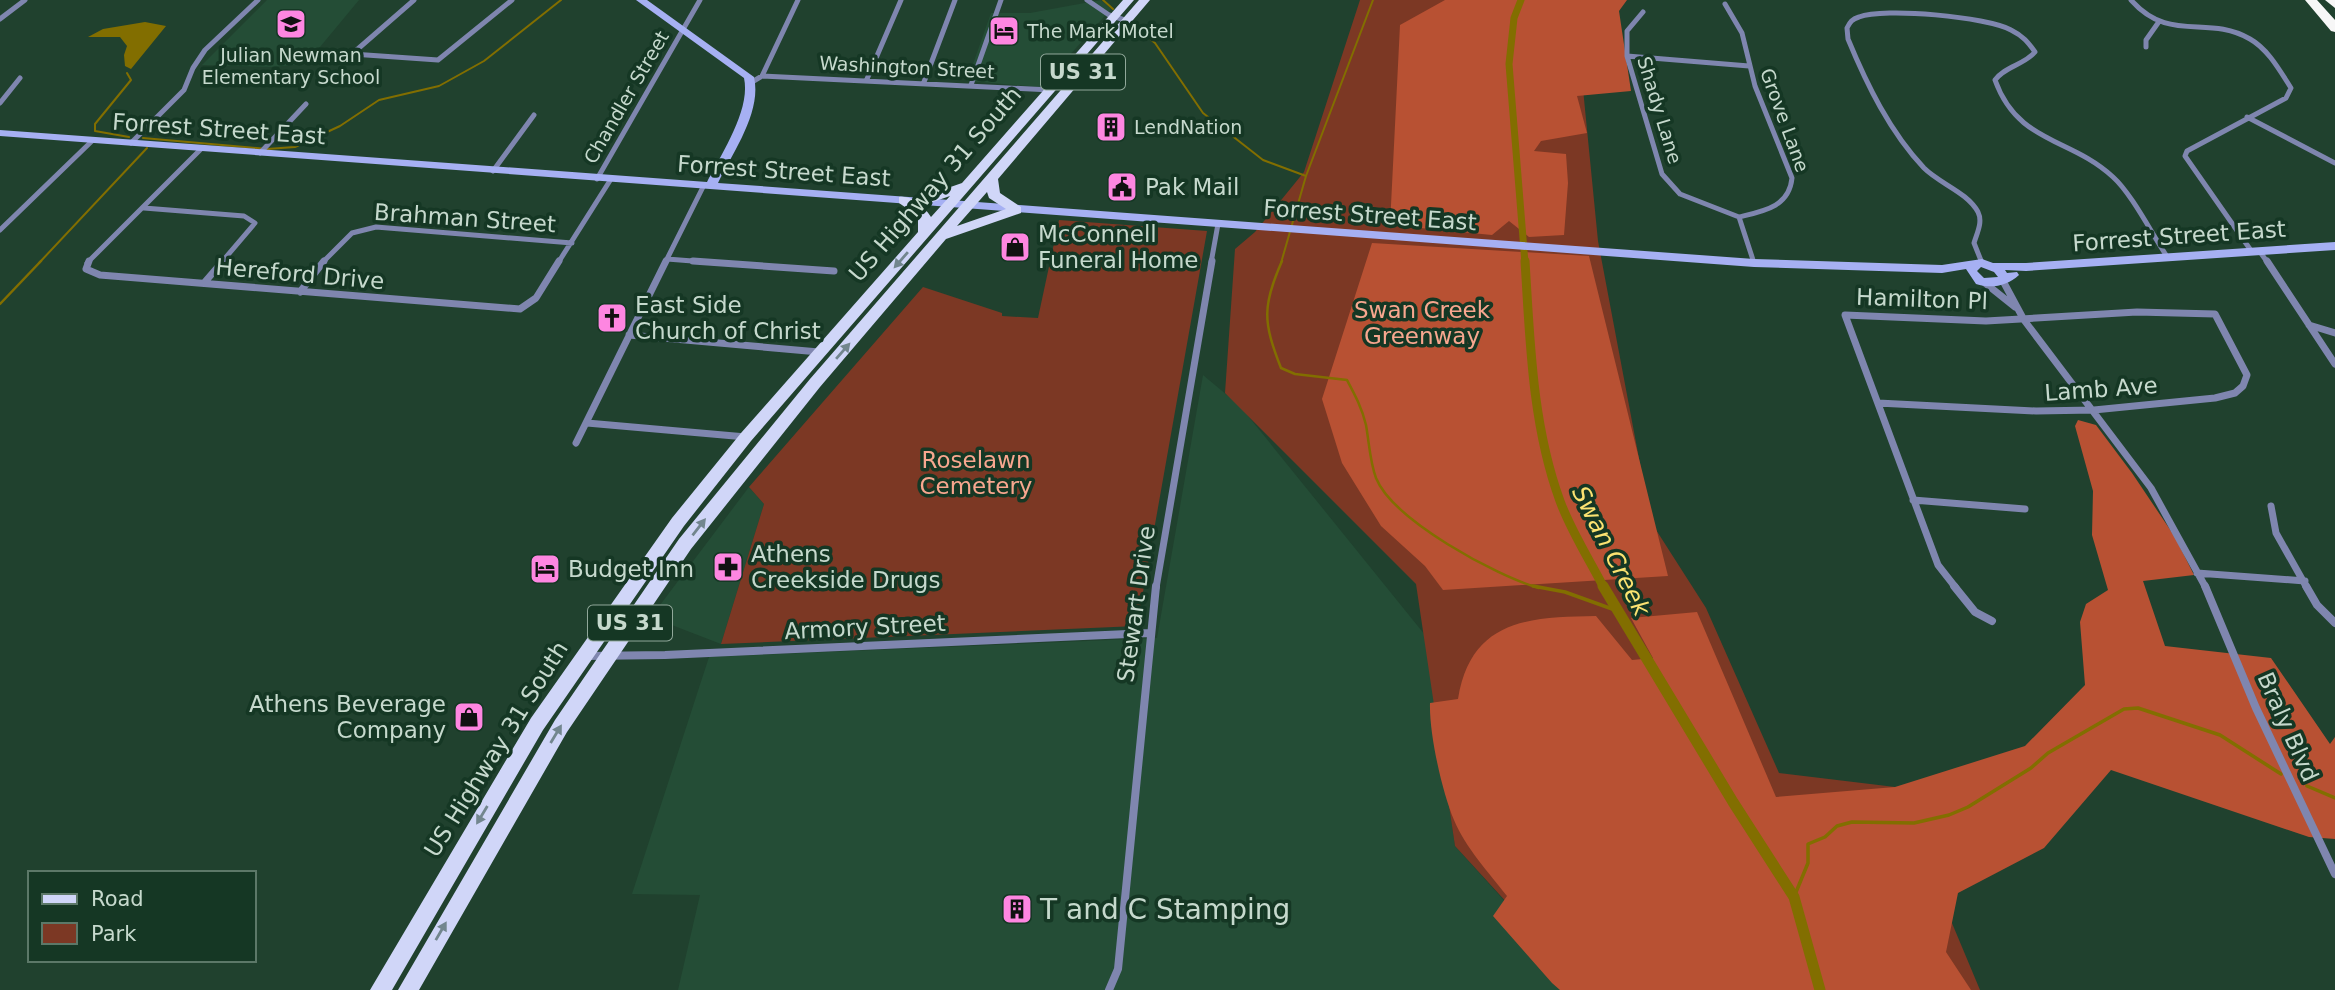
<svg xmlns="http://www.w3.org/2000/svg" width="2335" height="990" viewBox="0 0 2335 990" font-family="'DejaVu Sans',sans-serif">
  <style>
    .built { fill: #244d36 }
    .green { fill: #7c3824 }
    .forest { fill: #b85133 }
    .water { fill: #826e00 }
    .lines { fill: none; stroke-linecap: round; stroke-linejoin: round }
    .stream-far2 { stroke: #826e00; stroke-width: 2 }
    .stream-far1 { stroke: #826e00; stroke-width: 2.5 }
    .stream { stroke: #826e00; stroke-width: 3.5 }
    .canal-far2 { stroke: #826e00; stroke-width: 7 }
    .canal-far1 { stroke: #826e00; stroke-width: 9 }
    .canal { stroke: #826e00; stroke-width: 11 }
    .street-far2 { stroke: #7f86af; stroke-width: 5 }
    .street-far1 { stroke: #7f86af; stroke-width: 7 }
    .street { stroke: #7f86af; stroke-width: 8 }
    .secondary { fill: #a6b0f3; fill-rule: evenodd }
    .primary { fill: #d0d6f8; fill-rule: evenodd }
    .highway { fill: #f7f7f7; fill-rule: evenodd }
    .oneway { fill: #72868e }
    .labels { text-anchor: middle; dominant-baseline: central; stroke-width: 7; stroke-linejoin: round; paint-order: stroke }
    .far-poi-label { font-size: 19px; fill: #c6d9cd; stroke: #153724; text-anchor: start }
    .far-street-label { font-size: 19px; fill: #c6d9cd; stroke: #153724 }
    .shield { fill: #153724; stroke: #91a89a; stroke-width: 2 }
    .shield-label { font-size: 21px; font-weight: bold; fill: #c6d9cd }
    .street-label { font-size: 23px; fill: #c6d9cd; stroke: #153724 }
    .poi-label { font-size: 23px; fill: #c6d9cd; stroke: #153724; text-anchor: start }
    .park-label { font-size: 23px; fill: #f8a78f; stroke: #153724 }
    .water-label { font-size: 24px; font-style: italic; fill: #fce371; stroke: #153724 }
    .near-poi-label { font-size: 28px; fill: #c6d9cd; stroke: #153724; text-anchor: start }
  </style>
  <rect width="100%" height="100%" fill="#20412e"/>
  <!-- built -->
  <path class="built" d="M267 0H359L320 47 294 65 272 67 202 65Z
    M1101 0 1111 9 1041 87 967 81 991 13H1030Z
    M1203 375 1240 406 1425 635 1455 846 1585 990H678L700 895 632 894 709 657 1157 638Z
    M749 487 764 504 721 644 651 617Z"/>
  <!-- green -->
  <path class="green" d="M1360 0H1594L1577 28 1598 241 1651 522 1706 608 1779 773 1895 787 1980 990H1587L1455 846 1416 584 1225 393 1235 249 1255 232 1304 172Z
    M1059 220 1207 231 1137 626 721 644 764 504 749 487 923 287 1002 313V316L1038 318Z"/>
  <!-- forest -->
  <path class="forest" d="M1445 0H1627L1619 11 1631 91 1577 96 1587 133 1541 141 1534 151 1566 154 1568 183 1564 235 1529 237 1509 221 1492 235 1390 225 1400 25Z
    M1372 243 1589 256 1668 576 1443 590 1425 566 1381 526 1342 463 1322 399Z
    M2078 420 2096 425 2132 473 2175 537 2194 575 2143 581 2165 646 2271 658 2330 744 2335 737V839L2309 837 2111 770 2044 848 1958 893 1946 952 1971 990H1560L1552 983 1493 916 1507 896C1489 873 1465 847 1454 820 1442 792 1429 733 1430 703L1458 699C1471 619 1529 617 1596 616L1632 660 1653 658 1631 618 1697 612 1776 797 1895 787 2025 746 2085 685 2080 622 2086 604 2108 590 2092 535 2093 491 2075 426Z"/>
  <!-- water -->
  <path class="water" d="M145 22 166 26 131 69 125 66 124 55 127 46 120 37H88L103 29Z"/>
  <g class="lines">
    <!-- stream-far2 -->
    <path class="stream-far2" d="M1103 0 1113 9
      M1133 25 1155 43 1203 113 1263 160 1306 176
      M127 73 131 80 95 124V131L129 137
      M143 138 267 149 295 147 340 126 379 100 439 86 484 61 561 0
      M39 263 147 148
      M1281 263 1306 176 1373 0"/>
    <!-- stream-far1 -->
    <path class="stream-far1" d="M1282 261C1262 306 1263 322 1281 368L1295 374 1347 380C1355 395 1362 408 1366 425 1369 442 1370 462 1376 478 1393 520 1496 576 1539 588
      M0 304 41 261"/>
    <!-- stream -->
    <path class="stream" d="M1533 586 1565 592 1615 610
      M2307 786 2335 798
      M1794 897 1808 863V844L1825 837 1837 826 1852 822 1914 823 1949 815 1968 807 2031 768 2048 753 2124 709 2138 708 2220 735 2281 774"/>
    <!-- canal-far2 -->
    <path class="canal-far2" d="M1521 0 1514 18 1509 64 1525 263"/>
    <!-- canal-far1 -->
    <path class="canal-far1" d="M1525 261C1530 340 1532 425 1560 501 1571 531 1589 559 1604 588"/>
    <!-- canal -->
    <path class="canal" d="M1603 586 1733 802 1794 897 1820 990"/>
    <!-- street-far2 -->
    <path class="street-far2" d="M1087 0 1109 15 1128 21
      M2131 0C2170 44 2207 14 2250 39 2268 49 2280 71 2291 88L2286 98 2187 151 2185 156 2252 252
      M1725 4 1742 33 1755 86 1792 178C1789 207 1764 211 1739 217
      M1643 12 1627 31V56L1662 174 1680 194 1739 217
      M0 19 25 0
      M2146 47V40L2158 23
      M352 54 438 60 512 0
      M352 54 414 0
      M1627 56 1749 66
      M762 76 1051 90
      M867 79 901 0
      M752 82 762 76 798 0
      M924 82 955 0
      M971 85 1001 0
      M0 103 20 78
      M2247 117 2335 163
      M131 143 184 90 193 68 205 50 258 0
      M260 153 306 104
      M493 171 534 115
      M597 179 700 0
      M144 208 244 216 255 223 221 263
      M1739 217 1754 263
      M0 230 93 140
      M2260 252 2268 263
      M667 259 718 263
      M87 263 202 148
      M322 263 352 233 376 227 572 243
      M558 263 611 179
      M665 263 703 187
      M1211 263 1218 224
      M1982 263 1974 243C1977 233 1983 222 1978 212 1967 192 1940 184 1924 168 1890 132 1867 85 1848 39L1847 28C1850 22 1852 19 1859 17 1884 7 1987 17 2011 30 2023 36 2028 42 2035 52 2024 65 2005 66 1995 80 2018 144 2070 137 2113 177 2132 194 2153 236 2168 258"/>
    <!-- street-far1 -->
    <path class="street-far1" d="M89 261 86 269 100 275 520 309 536 298 559 261
      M693 261 834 271
      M2267 261 2335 364
      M2003 281 2024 320 2151 488 2206 588
      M204 283 223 261
      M1985 283 2015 307
      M300 292 324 261
      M2309 325 2335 333
      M629 335 819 352
      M1878 403 2036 411 2094 410 2215 398 2235 393 2243 386 2247 375 2215 314 2137 312 1986 321 1845 315 1938 565 1956 588
      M587 423 746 437
      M576 443 666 261
      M1913 500 2025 509
      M2271 506 2276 533 2307 588
      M2197 573 2305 581
      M1156 588 1212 261"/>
    <!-- street -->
    <path class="street" d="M1954 586 1975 612 1992 621
      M2205 586 2256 708 2335 874
      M2306 586 2317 605 2335 623
      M586 656 665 655 1150 633
      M1109 990 1118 969 1156 586"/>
    <!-- secondary -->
    <path class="secondary" d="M636 0H647L754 77C762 112 733 152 718 183L1754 259 1942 265 1982 259 1993 263H2026L2335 242V250L2026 271 2005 270 2007 273 2017 272 2019 275C2007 286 1991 289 1976 284L1966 269 1942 273 1754 267 0 136V130L707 182C721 154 751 110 744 78ZM1981 267 1994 272 1998 277 1984 278 1977 271Z"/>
    <!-- primary -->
    <path class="primary" d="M1123 0H1134L751 441 684 526 543 730 392 990H370L531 718 672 518 741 433 918 232V216L899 203V197C912 195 925 207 931 217L950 196 924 205 919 204V198L962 183Z
      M1139 0H1150L998 179 1000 193 1021 207V213L946 239 820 387 691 549 567 732 419 990H398L555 720 679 539 810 379ZM987 192 989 198 1006 209 957 226Z"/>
    <!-- highway -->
    <path class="highway" d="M2305 0H2317L2335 20V32L2331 31Z
      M2325 0H2335V8Z"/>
  </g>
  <!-- one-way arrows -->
  <defs><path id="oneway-solid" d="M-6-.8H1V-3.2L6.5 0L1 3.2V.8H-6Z" transform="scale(1.75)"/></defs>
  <g class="oneway">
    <use href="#oneway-solid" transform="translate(901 260) rotate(131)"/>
    <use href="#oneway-solid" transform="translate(843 351) rotate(-49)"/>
    <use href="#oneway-solid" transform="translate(699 527) rotate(-52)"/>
    <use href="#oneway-solid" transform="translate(556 734) rotate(-59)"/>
    <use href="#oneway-solid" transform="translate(482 815) rotate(121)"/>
    <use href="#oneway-solid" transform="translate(441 931) rotate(-60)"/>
  </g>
  <!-- icons -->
  <defs>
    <g id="school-square" transform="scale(1.575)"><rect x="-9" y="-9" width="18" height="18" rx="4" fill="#fe86e1" stroke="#153724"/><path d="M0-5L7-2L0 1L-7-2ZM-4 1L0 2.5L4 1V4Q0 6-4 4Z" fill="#111"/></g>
    <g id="hotel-square" transform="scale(1.575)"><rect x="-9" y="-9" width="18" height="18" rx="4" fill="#fe86e1" stroke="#153724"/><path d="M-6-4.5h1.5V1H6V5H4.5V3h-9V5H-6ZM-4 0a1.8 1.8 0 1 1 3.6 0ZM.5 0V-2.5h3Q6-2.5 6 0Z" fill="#111"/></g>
    <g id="building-square" transform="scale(1.575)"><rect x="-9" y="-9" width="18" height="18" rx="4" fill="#fe86e1" stroke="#153724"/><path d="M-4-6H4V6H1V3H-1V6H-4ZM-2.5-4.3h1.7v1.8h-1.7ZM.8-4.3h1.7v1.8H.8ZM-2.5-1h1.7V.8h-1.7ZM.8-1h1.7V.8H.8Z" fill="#111"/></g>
    <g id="civic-square" transform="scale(1.575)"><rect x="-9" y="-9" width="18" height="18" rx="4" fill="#fe86e1" stroke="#153724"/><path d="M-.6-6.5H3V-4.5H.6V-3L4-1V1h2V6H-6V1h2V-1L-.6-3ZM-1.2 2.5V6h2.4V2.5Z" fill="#111"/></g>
    <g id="shop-square" transform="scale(1.575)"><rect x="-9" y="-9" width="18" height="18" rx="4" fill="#fe86e1" stroke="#153724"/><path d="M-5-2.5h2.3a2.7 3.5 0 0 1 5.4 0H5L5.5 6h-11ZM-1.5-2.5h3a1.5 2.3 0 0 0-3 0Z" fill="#111"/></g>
    <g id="church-square" transform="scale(1.575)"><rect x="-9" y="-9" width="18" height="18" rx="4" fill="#fe86e1" stroke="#153724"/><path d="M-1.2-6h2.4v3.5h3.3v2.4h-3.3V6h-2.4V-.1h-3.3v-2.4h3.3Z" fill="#111"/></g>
    <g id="pharmacy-square" transform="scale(1.575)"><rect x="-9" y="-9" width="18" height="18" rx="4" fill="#fe86e1" stroke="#153724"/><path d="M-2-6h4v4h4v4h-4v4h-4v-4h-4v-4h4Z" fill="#111"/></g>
  </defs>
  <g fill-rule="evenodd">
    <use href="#school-square" x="291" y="24"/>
    <use href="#hotel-square" x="1004" y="31"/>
    <use href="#building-square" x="1111" y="127"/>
    <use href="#civic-square" x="1122" y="187"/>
    <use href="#shop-square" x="1015" y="247"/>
    <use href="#church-square" x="612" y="318"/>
    <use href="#pharmacy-square" x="728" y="567"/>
    <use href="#hotel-square" x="545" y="569"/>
    <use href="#shop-square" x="469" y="717"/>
    <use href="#building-square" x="1017" y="909"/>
  </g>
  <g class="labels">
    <!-- far-poi labels -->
    <g class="far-poi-label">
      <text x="1027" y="31">The Mark Motel</text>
      <text x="291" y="55" text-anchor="middle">Julian Newman<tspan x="291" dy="22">Elementary School</tspan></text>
      <text x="1134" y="127">LendNation</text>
    </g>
    <!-- far-street labels -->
    <g class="far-street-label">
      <text transform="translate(907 67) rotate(3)">Washington Street</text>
      <text transform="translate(626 97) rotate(-60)">Chandler Street</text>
      <text transform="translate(1660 110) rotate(73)">Shady Lane</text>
      <text transform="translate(1785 120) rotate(70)">Grove Lane</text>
    </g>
    <!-- shield labels -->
    <g class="shield">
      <rect x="1041" y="54.5" width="84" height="35" rx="5"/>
      <rect x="588" y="605.5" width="84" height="35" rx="5"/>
    </g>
    <g class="shield-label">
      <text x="1083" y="72">US 31</text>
      <text x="630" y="623">US 31</text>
    </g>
    <!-- street labels -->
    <g class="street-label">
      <text transform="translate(219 129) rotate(4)">Forrest Street East</text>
      <text transform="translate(784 171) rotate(4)">Forrest Street East</text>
      <text transform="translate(935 184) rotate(-49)">US Highway 31 South</text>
      <text transform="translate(1370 215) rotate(4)">Forrest Street East</text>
      <text transform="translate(465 218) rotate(4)">Brahman Street</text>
      <text transform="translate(2179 236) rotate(-4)">Forrest Street East</text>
      <text transform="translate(300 274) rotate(5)">Hereford Drive</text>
      <text transform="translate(1922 299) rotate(2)">Hamilton Pl</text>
      <text transform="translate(2101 389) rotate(-4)">Lamb Ave</text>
      <text transform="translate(1136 604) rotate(-82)">Stewart Drive</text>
      <text transform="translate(865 627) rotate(-3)">Armory Street</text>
      <text transform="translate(2288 727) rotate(66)">Braly Blvd</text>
      <text transform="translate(496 749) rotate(-58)">US Highway 31 South</text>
    </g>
    <!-- poi labels -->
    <g class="poi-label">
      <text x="1145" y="187">Pak Mail</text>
      <text x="1038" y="234">McConnell<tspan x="1038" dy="26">Funeral Home</tspan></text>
      <text x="635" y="305">East Side<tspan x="635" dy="26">Church of Christ</tspan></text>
      <text x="751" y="554">Athens<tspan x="751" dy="26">Creekside Drugs</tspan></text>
      <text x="568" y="569">Budget Inn</text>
      <text x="446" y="704" text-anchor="end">Athens Beverage<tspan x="446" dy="26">Company</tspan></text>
    </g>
    <!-- park labels -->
    <g class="park-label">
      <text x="1422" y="310">Swan Creek<tspan x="1422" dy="26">Greenway</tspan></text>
      <text x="976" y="460">Roselawn<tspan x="976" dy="26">Cemetery</tspan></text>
    </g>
    <!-- water labels -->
    <g class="water-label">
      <text transform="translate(1611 551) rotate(63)">Swan Creek</text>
    </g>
    <!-- near-poi labels -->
    <g class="near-poi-label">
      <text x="1040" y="909">T and C Stamping</text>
    </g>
  </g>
  <!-- legend -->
  <rect x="28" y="871" width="228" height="91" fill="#153724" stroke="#5c7868" stroke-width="2"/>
  <rect x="42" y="894" width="35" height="10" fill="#d0d6f8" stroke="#5c7868" stroke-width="2"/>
  <text x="91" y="906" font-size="21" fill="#c6d9cd">Road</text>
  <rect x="42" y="923" width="35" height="21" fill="#7c3824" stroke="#5c7868" stroke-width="2"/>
  <text x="91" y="941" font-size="21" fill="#c6d9cd">Park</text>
</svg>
